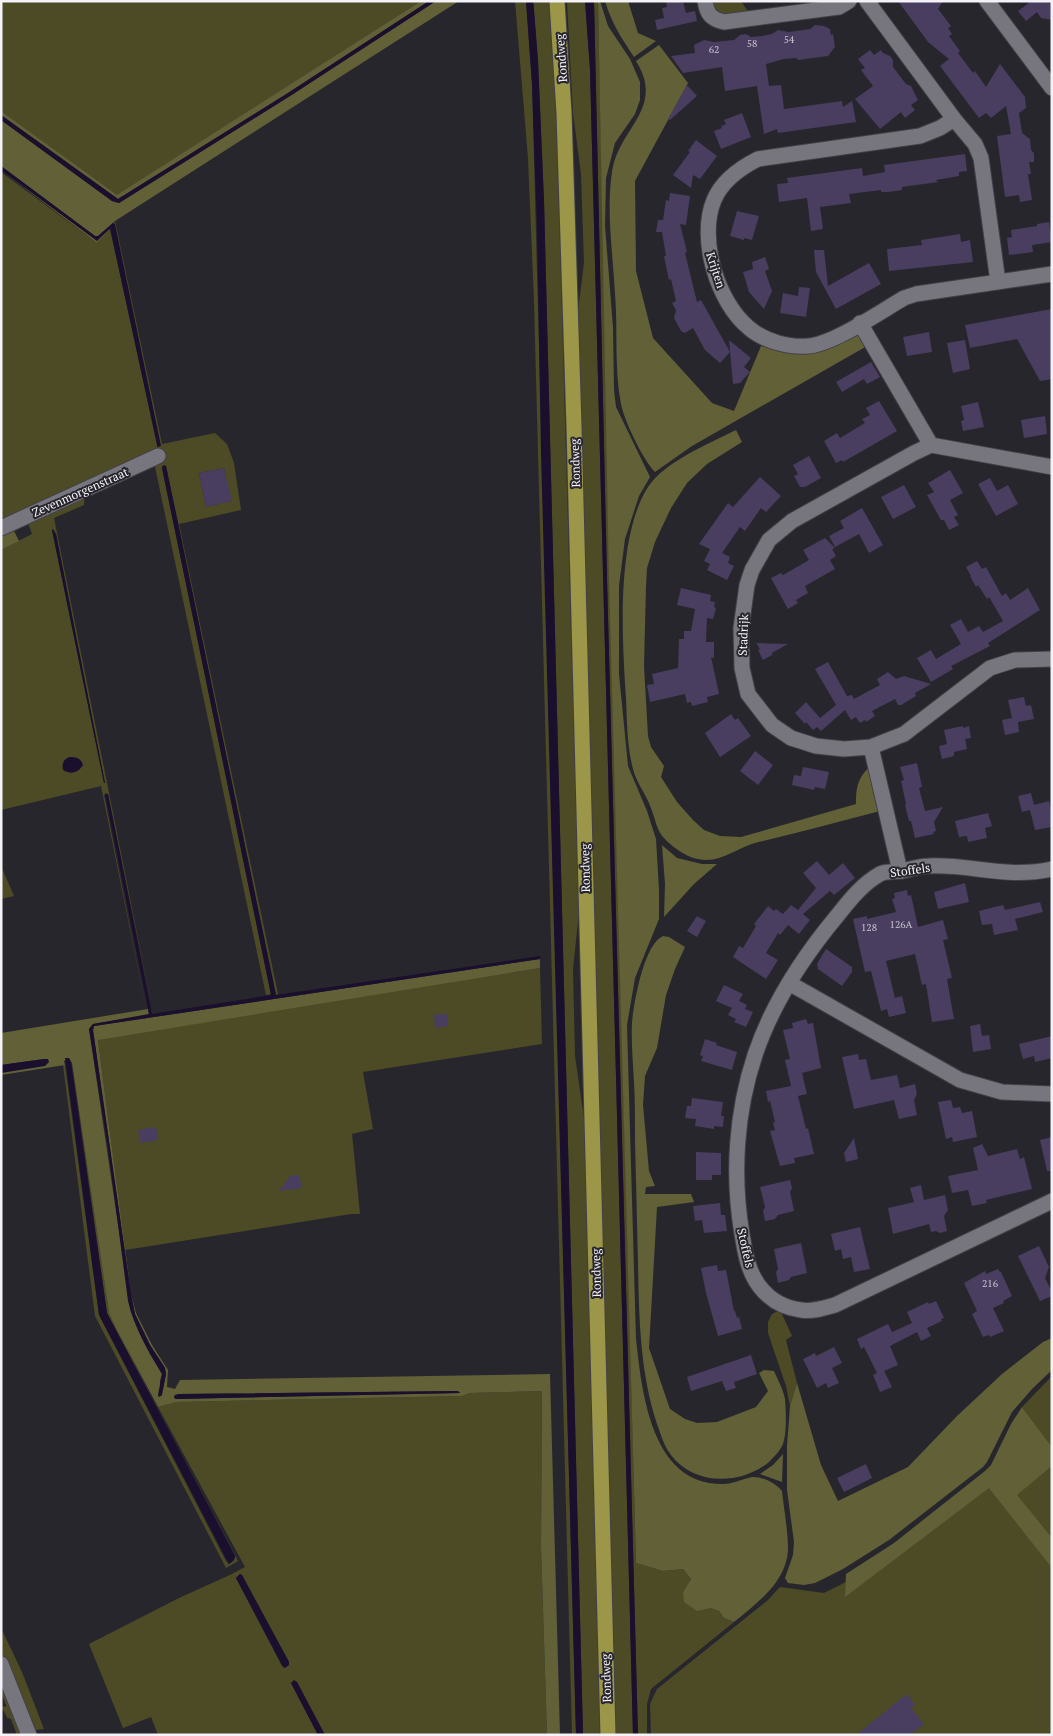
<svg xmlns="http://www.w3.org/2000/svg" width="1053" height="1736" viewBox="0 0 1053 1736" font-family="'PT Serif',serif">
  <style>
    .green { fill: #4d4b26; fill-rule: evenodd }
    .forest { fill: #616037; fill-rule: evenodd }
    .water { fill: #1b0f2e }
    .building { fill: #493d60 }
    .lines { fill: none; stroke-linecap: round; stroke-linejoin: round }
    .minor-casing { stroke: #434147; stroke-width: 17 }
    .major-casing { stroke: #434147; stroke-width: 17 }
    .minor { stroke: #77757d; stroke-width: 15 }
    .major { stroke: #9c9748; stroke-width: 15 }
    .labels { text-anchor: middle; dominant-baseline: central; stroke-width: 4; stroke-linejoin: round; paint-order: stroke }
    .number-label { font-size: 10px; fill: #c9c5d1 }
    .street-label { font-size: 12px; fill: #f4f2f7; stroke: #28262d }
  </style>
  <rect width="100%" height="100%" fill="#28262d"/>
  <!-- green -->
  <path class="green" d="M1 1H421L117 196 1 111Z
    M515 1H526L532 84 576 1735H572L534 301 528 158Z
    M533 1H550L555 66 579 912 573 969 575 1056 584 1118 600 1735H583L544 201 538 61Z
    M567 1H585L590 69 633 1735H615L577 319 584 263 581 174 573 113Z
    M594 1H598L614 729 636 1563 663 1571 683 1569 691 1579 683 1592 710 1608 719 1611 724 1618 734 1622 651 1689 647 1704V1735H638L607 580Z
    M710 1H741L749 13 719 16Z
    M1 172 97 243 110 229 158 447 160 446 113 224 115 221 162 444 215 433 227 444 234 463 241 510 179 524 278 994 276 995 166 466H162V468L271 994 266 995 154 462 1 525ZM224 468 231 501 206 507 199 473Z
    M85 493 84 505 54 518 152 1008 108 794 106 793 104 795 146 1009 101 786 1 810V550L32 534 27 520ZM52 530 56 534 105 783H104Z
    M1 866 14 896 1 899Z
    M540 968 542 1044 363 1072 373 1129 352 1134 360 1214H351L125 1250 98 1039Z
    M72 1062 109 1313 153 1400 238 1561 226 1568 95 1316 63 1065H65L99 1315 226 1561 229 1564 234 1560 235 1556 107 1313Z
    M778 1311 781 1312 792 1336 786 1340 797 1383 790 1406 786 1386 768 1333V1322L772 1314Z
    M1052 1376V1447L1022 1407Z
    M542 1391 541 1547 547 1735H325L297 1682 291 1683 318 1735H158L151 1717 123 1728 89 1644 179 1598 232 1574 245 1567 158 1407 175 1402 462 1396 470 1393ZM240 1574 242 1575 289 1662 282 1666 236 1578Z
    M1052 1466V1735H651L650 1704 657 1689 768 1600 780 1587 824 1593 866 1572 980 1483 1017 1494Z
    M1 1628 22 1672 44 1729 34 1730 1 1657Z
    M1 1675 24 1735H17L11 1719 8 1718V1719L1 1706 6 1707V1705L1 1692Z"/>
  <!-- forest -->
  <path class="forest" d="M421 1H429L288 93 118 199 1 115V111L117 195Z
    M436 1H459L115 221 98 236H95L1 166V120L112 201 119 203 290 96Z
    M598 1H600L608 26 630 59 640 82V100L635 114 615 143 606 178 605 226 613 327 614 390 616 407 650 477 639 496 625 539 619 586V674L628 766 647 811 656 839 659 890V919L635 978 627 1025 636 1339C642 1392 651 1485 723 1484 733 1484 742 1479 752 1477 762 1476 777 1484 782 1491 784 1510 788 1530 788 1549 787 1582 757 1603 734 1622L724 1618 719 1611 710 1608 697 1611 684 1602 683 1592 691 1579 683 1569 663 1571 636 1563 609 580Z
    M605 1H628L638 33 656 41 634 57C622 39 611 22 605 1Z
    M659 45 688 83 635 181 636 271 653 338 712 403 734 411 761 346 780 350 859 334 867 346 692 446 655 472C643 460 624 420 621 404 614 368 618 330 615 294 613 253 606 213 612 172 618 128 666 109 636 61Z
    M1 170 97 240 110 229 97 243Z
    M736 430 742 442 707 464 687 483 671 508 655 542 647 568 646 586 644 666 648 736 651 747 664 766 661 777 677 802 693 820 704 830 720 836 741 837 856 804C856 786 858 778 871 765L880 811C838 822 797 833 755 843 737 848 719 864 698 859 691 858 684 854 678 850 654 833 659 827 649 803 644 792 636 781 633 769 627 747 627 721 626 698 622 639 616 537 648 487 664 462 710 443 736 430Z
    M6 529 14 531 19 541 1 550V531Z
    M662 845 677 858 702 864H717L694 884 664 917 665 884Z
    M663 936 669 937 685 947 675 969 666 995 657 1048 645 1076 643 1105 649 1171 655 1186 646 1187 645 1194H691L694 1202 657 1207 649 1348 670 1409 685 1419 697 1423 717 1422 756 1407 768 1391 759 1373 764 1370 774 1371C778 1380 783 1389 785 1399 786 1412 787 1432 783 1444 780 1451 774 1457 769 1462 741 1485 694 1486 671 1455 664 1446 661 1435 657 1424 640 1372 639 1318 638 1264 637 1222 636 1180 635 1139 635 1120 635 1101 634 1082 633 1062 631 1042 632 1022 634 1002 644 944 663 936Z
    M540 959V968L98 1040 131 1294 136 1313 152 1345 168 1370 167 1387 175 1389 180 1380 550 1374 560 1735H547L541 1547 542 1391 470 1393 462 1396 176 1402 158 1407 117 1330 109 1313 72 1063 69 1058 64 1061 65 1065 1 1075V1073L44 1059 1 1065V1033L148 1009 149 1015 93 1024 89 1029 131 1312 150 1354 162 1374 160 1381 161 1397 166 1374 165 1368 150 1345 135 1314 131 1294 93 1030 94 1026ZM457 1391 460 1393 176 1399 174 1397 175 1395 179 1394Z
    M1052 1338V1370L1032 1389 1012 1412 987 1462 983 1467 889 1540 843 1569 815 1583 804 1585 788 1583 785 1578 793 1555 794 1542 787 1490V1446L790 1406 797 1383 821 1465 838 1501 908 1467 957 1416 1002 1374 1043 1342Z
    M1022 1407 1052 1447V1466L1017 1495 1052 1538V1568L989 1488 845 1597 846 1574 894 1543 985 1471 991 1465 1011 1424Z
    M783 1454 782 1482 760 1474 773 1465Z"/>
  <!-- water -->
  <path class="water" d="M429 1H436L290 96 119 203 112 201 1 120V115L118 199 288 93Z
    M526 1H533L534 9 538 61 544 201 583 1735H576L541 453 537 227 532 84Z
    M585 1H594L607 580 638 1735H633L590 69Z
    M1 166 95 236H98L113 223 115 224 161 446 157 447V445L110 228 97 241 1 170Z
    M164 465 166 466 180 532 276 995 540 956V959L94 1026 93 1030 131 1294 135 1314 150 1345 165 1368 166 1374 162 1395 159 1397 158 1395 162 1374C148 1351 134 1327 128 1301L108 1148 89 1029 93 1024 149 1014 105 794H108L152 1014 271 995 162 468Z
    M53 529 56 534 105 783H104L52 530Z
    M69 757C76 757 81 758 83 765 78 773 71 775 63 770 62 763 63 760 69 757Z
    M65 1058H69L71 1063 107 1313 235 1556 234 1560 229 1564 99 1315Z
    M44 1059H48L49 1062 45 1066 1 1073V1065Z
    M458 1391 460 1393 176 1399 174 1398 175 1395 179 1394Z
    M240 1574 242 1575 289 1662V1665L285 1668 283 1667 236 1578Z
    M294 1680 297 1682 325 1735H318L291 1683Z"/>
  <!-- building -->
  <path class="building" d="M666 1H683L686 13 695 11 697 21 657 30 655 20 664 18 662 8 667 7Z
    M898 1H943L938 9 951 26 948 28 952 34 949 36 960 51 958 53 973 73 975 71 986 87 1000 64 1025 97 1026 108 1019 113 1022 133 1030 139 1031 150 1034 153V162H1029L1031 174H1028L1032 200 1020 202 1019 195 1005 197 997 136 1011 134 1006 106 991 118 986 113 979 118 940 66 949 59 928 42Z
    M1028 1H1052V20L1041 18 1037 12 1026 21 1018 11 1029 3Z
    M815 25 824 26 830 29 831 35 833 34 835 47 828 56 798 60 796 58 784 59 766 64 769 86 781 85 784 109 842 101 843 107 852 101 856 122 778 133 777 129 764 134 757 86 725 91 722 67 683 73 671 56 695 53 694 45 704 40 714 42 734 40 740 35 746 34 751 37 762 36 772 34 778 30 789 32 810 29Z
    M870 50 874 55 881 50 883 53 890 56 893 60V67L906 84 911 86 918 100 911 105 915 110 905 118 901 112 880 129 855 99 873 86 861 70 865 68 858 59Z
    M687 85 697 96 670 120 668 119Z
    M742 113 751 137 721 149 714 131 722 128 721 126 726 124 724 120Z
    M696 140 717 156 700 179 693 175 691 188 673 175 690 152 688 151Z
    M965 154 967 171 959 172V176L936 180 938 182 902 187V190L888 192H881V190L849 194 851 203 820 207 823 229 811 231 807 198 779 202 777 184 788 183 787 178 862 168 863 176 885 172 884 165Z
    M670 193 690 196 686 225 680 224 687 252 685 253 697 302 701 300 730 352 720 363 705 350 693 328 685 333 681 331 674 318 676 310 672 303 676 301 671 279 669 280 664 256H666L662 232H656L658 220H663L666 200 669 201Z
    M737 211 759 216 752 240 744 238V240L730 236Z
    M1049 222 1052 242 1032 245 1033 252 1009 255 1007 238 1012 237 1011 230 1037 226V224Z
    M960 234 961 242 970 240 973 262 889 271 887 249 922 245 921 240Z
    M814 250H824L828 286 869 263 881 284 836 309 816 272Z
    M765 257 769 269 765 271 772 291 764 309 749 292 743 272 753 269 752 262Z
    M799 287 810 288 806 317 780 313 783 293 798 296Z
    M1052 309V379L1040 381 1017 339 970 348 965 325Z
    M929 332 932 352 907 356 903 337Z
    M729 340 751 358 744 367 750 372 740 383 733 384Z
    M965 340 970 369 953 373 947 343Z
    M871 362 880 377 867 384 864 379 842 392 836 382Z
    M879 401 897 431 843 462 842 460 836 463 824 441 837 433 840 438 865 423 862 419 870 415 866 408Z
    M978 402 984 427 963 431 961 421 964 420 961 406Z
    M1045 416 1047 434 1024 438 1021 420Z
    M809 456 821 478 805 487H800L794 476 798 474 793 465Z
    M224 468 232 501 206 507 199 473Z
    M950 470 963 493 950 500 958 515 954 517 959 525 949 530 944 520H941L927 495 934 492 928 483Z
    M760 477 781 496 766 512 761 508 745 531 740 527 722 553 730 557 728 563 734 566 727 580 707 570 710 564 704 561 710 549 699 544 728 503 733 507Z
    M990 478 997 491 1008 485 1018 504 996 516 978 484Z
    M904 485 916 507 893 519 881 497Z
    M862 508 883 545 869 553 859 534 835 547 829 536 844 528 840 521Z
    M825 538 835 548 832 549 836 556 830 560 835 569 805 586 808 593 796 600 798 603 788 609 771 578 781 573 783 575 809 560 803 550Z
    M977 561 982 569 986 567 1002 596 1006 593 1010 600 1028 588 1040 610 988 643 990 646 951 666 953 669 931 682 917 658 931 650 936 659 961 644 950 625 961 619 968 632 979 626 983 632 1003 621 989 597 987 599 978 585 976 587 970 576H971L966 567Z
    M681 588 711 595 710 601 715 602 714 607 716 608 713 619 707 618 706 642H714V658L711 657 719 694 707 697 708 702 692 706 691 702 687 703 685 694 650 702 647 685 654 684 652 674 678 668 679 639H684V631H691L695 609 677 605Z
    M756 643 788 644 772 653V655L763 660 758 650 760 649Z
    M828 662 847 696 852 695 854 699 880 685 877 679 888 672 896 679 904 676 931 684 915 693 916 696 901 705H898L895 699 872 711 875 716 866 722 865 720 860 723 856 717 851 720 845 710 821 731 817 727 813 730 806 722 805 724 795 713 806 702 820 718 836 705 815 669Z
    M1024 697 1026 706 1031 705 1034 719 1018 722 1019 732 1005 735 1002 720 1012 718 1008 700Z
    M731 714 735 720 738 718 751 736 720 757 705 733Z
    M963 726V728L969 726 971 738 965 739 967 749 954 752V756L942 759 939 746 947 744 944 730Z
    M755 751 773 765 758 785 740 771Z
    M917 763 922 787 919 788 925 811 943 807 934 822 936 831 933 832 934 834 915 838 911 821H909L905 805 906 804 901 781 904 780 900 767Z
    M803 767 829 772 825 789 815 787 814 790 792 785 794 775 801 776Z
    M1031 793 1034 805 1049 801 1052 813V827L1035 830 1030 810 1022 812 1018 796Z
    M988 813 992 826 985 828 987 838 968 842 967 836 959 837 955 821Z
    M817 861 829 875 843 863 855 878 834 895 830 891 803 914 810 920 799 934 788 925 780 935 778 933 766 953 778 960 766 979 733 957 739 946 743 948 756 926 754 924 768 906 774 911 776 909 783 914 791 905 798 910 816 888 803 873Z
    M965 883 969 902 938 909 934 892Z
    M907 890 908 896 911 895 918 927 943 920 948 939 943 940 952 978 947 979 954 1019 932 1022 926 984 922 985 915 954 886 961 895 998 902 996 906 1013 889 1017 887 1009 881 1011 871 971 865 972 853 919 867 916V919L896 912 892 899 895 898 894 893Z
    M1040 902 1043 912 1015 919 1018 930 994 935 992 924 982 925 979 911 1003 905 1005 910Z
    M697 916 706 921 697 937 687 931Z
    M826 949 852 967V972L842 986 818 969 817 964Z
    M724 985 743 994 739 1001 747 1005 745 1009 753 1012 746 1027 734 1022 736 1019 728 1015 732 1008 716 1001Z
    M447 1014 448 1026 435 1028 434 1015Z
    M806 1019 808 1024 813 1023 821 1068 802 1073 807 1094 798 1096 806 1129 808 1128 814 1154 794 1158 795 1163 780 1166 770 1131 775 1130 773 1123 775 1122 770 1101 768 1102 766 1091 791 1086 785 1060 790 1059 783 1030 793 1028 792 1023Z
    M980 1024 982 1036 989 1035 991 1049 973 1052 970 1026Z
    M1052 1036V1058L1035 1062 1034 1056 1023 1059 1019 1044Z
    M705 1039 717 1043 716 1045 737 1052 732 1070 701 1061 703 1056 700 1055Z
    M858 1054 859 1060 866 1059 871 1080 897 1075 900 1088 915 1084 917 1094 914 1100 917 1115 899 1119 894 1100 854 1109 842 1057Z
    M692 1098 723 1102 721 1116H724L723 1127 714 1126V1129L695 1126 696 1119 685 1118 687 1106H691Z
    M951 1100 953 1108 960 1107 962 1113 972 1111 977 1137 953 1142 952 1137 946 1139 938 1102Z
    M156 1127 158 1140 140 1143 138 1130Z
    M1052 1137V1171H1047L1040 1140Z
    M854 1138 858 1159 846 1162 844 1153Z
    M982 1144 988 1156 1017 1149 1020 1159 1024 1157 1032 1189 994 1198 986 1200 987 1203 972 1206 968 1190 952 1193 948 1176 978 1170 973 1148Z
    M696 1152 721 1153V1175H712V1180H696Z
    M299 1175 302 1188 279 1191 290 1176Z
    M790 1180 792 1188 790 1192 794 1211 778 1215 775 1219 765 1221 763 1211 765 1207 760 1187Z
    M921 1185 924 1200 945 1195 948 1210 944 1216 947 1231 940 1233 936 1231 931 1232 929 1224 893 1234 888 1208 914 1202 910 1188Z
    M720 1203 721 1215H725L727 1231 704 1233 702 1220 695 1221 693 1206Z
    M860 1227 870 1269 854 1272 851 1257 843 1259 841 1249 835 1251 831 1234Z
    M801 1243 807 1273 791 1277 789 1280 778 1283 776 1272 778 1269 774 1249Z
    M1039 1246 1049 1267 1045 1278 1050 1288H1052V1296L1040 1301 1018 1256Z
    M717 1265 718 1271 726 1270 734 1311H735L737 1318 739 1317 742 1329 718 1336 706 1293 701 1268Z
    M998 1269 1000 1272H1001L1012 1296 1003 1301 1004 1303 993 1308 1004 1331 990 1337 989 1335 983 1337 972 1314 977 1311 964 1283 985 1271 986 1274Z
    M936 1301 944 1318 941 1319 942 1321 927 1328 931 1336 921 1341 917 1332 890 1346 898 1365 884 1371 892 1387 880 1392 873 1375 877 1373 864 1347 861 1349 857 1339 888 1324 892 1332 912 1323 907 1312 928 1302 929 1304Z
    M834 1347 842 1363 832 1368 839 1383 828 1388 826 1383 817 1388 803 1359 815 1353 816 1356Z
    M751 1355 757 1374 734 1382 736 1388 726 1391 722 1381 691 1391 687 1377Z
    M866 1464 872 1478 844 1492 837 1478Z
    M907 1694 915 1705 911 1708 924 1724 910 1735H856Z"/>
  <g class="lines">
    <!-- minor casing -->
    <g class="minor-casing">
      <path id="minor" d="M705 1C707 14 711 19 724 22L839 7 849 1
        M867 1 954 119 975 144 981 158 998 282
        M987 1 1052 88
        M954 119 940 128 920 136 758 159C740 168 722 181 714 200 698 238 717 302 749 328 764 341 789 348 809 346 835 343 880 312 904 298L916 294 1052 274
        M860 323 931 445
        M1052 467 931 445 914 453 792 521 769 540 752 570 747 585 741 628 742 668 748 694 772 725 791 738 816 746 844 749 871 747 904 734 990 668 1015 660 1052 659
        M1 528 158 456
        M871 747 900 871
        M1052 869C1006 879 972 864 928 866 920 866 911 869 902 871 895 872 886 871 880 874 862 884 849 901 837 916 803 957 772 1004 755 1055 736 1112 732 1175 742 1234 745 1252 748 1272 760 1287 770 1300 785 1308 801 1310 813 1312 824 1308 835 1305L1052 1201
        M789 983 960 1080 1002 1092 1052 1094
        M1 1664 29 1735"/>
    </g>
    <!-- major casing -->
    <g class="major-casing">
      <path id="major" d="M557 1 564 113 574 426 608 1735"/>
    </g>
    <!-- minor -->
    <use href="#minor" class="minor"/>
    <!-- major -->
    <use href="#major" class="major"/>
  </g>
  <g class="labels">
    <!-- number labels -->
    <g class="number-label">
      <text x="789" y="39">54</text>
      <text x="752" y="43">58</text>
      <text x="714" y="49">62</text>
      <text x="901" y="924">126A</text>
      <text x="869" y="927">128</text>
      <text x="990" y="1283">216</text>
    </g>
    <!-- street labels -->
    <g class="street-label">
      <text transform="translate(561 58) rotate(-94)">Rondweg</text>
      <text transform="translate(716 270) rotate(72)">Krijten</text>
      <text transform="translate(575 463) rotate(-92)">Rondweg</text>
      <text transform="translate(80 492) rotate(-24)">Zevenmorgenstraat</text>
      <text transform="translate(743 635) rotate(-88)">Stadrijk</text>
      <text transform="translate(585 868) rotate(-91)">Rondweg</text>
      <text transform="translate(910 870) rotate(-8)">Stoffels</text>
      <text transform="translate(746 1248) rotate(77)">Stoffels</text>
      <text transform="translate(596 1273) rotate(-91)">Rondweg</text>
      <text transform="translate(606 1678) rotate(-92)">Rondweg</text>
    </g>
  </g>
  <!-- border -->
  <rect width="1053" height="1736" fill="none" stroke="#f4f2f7" stroke-width="5"/>
</svg>
